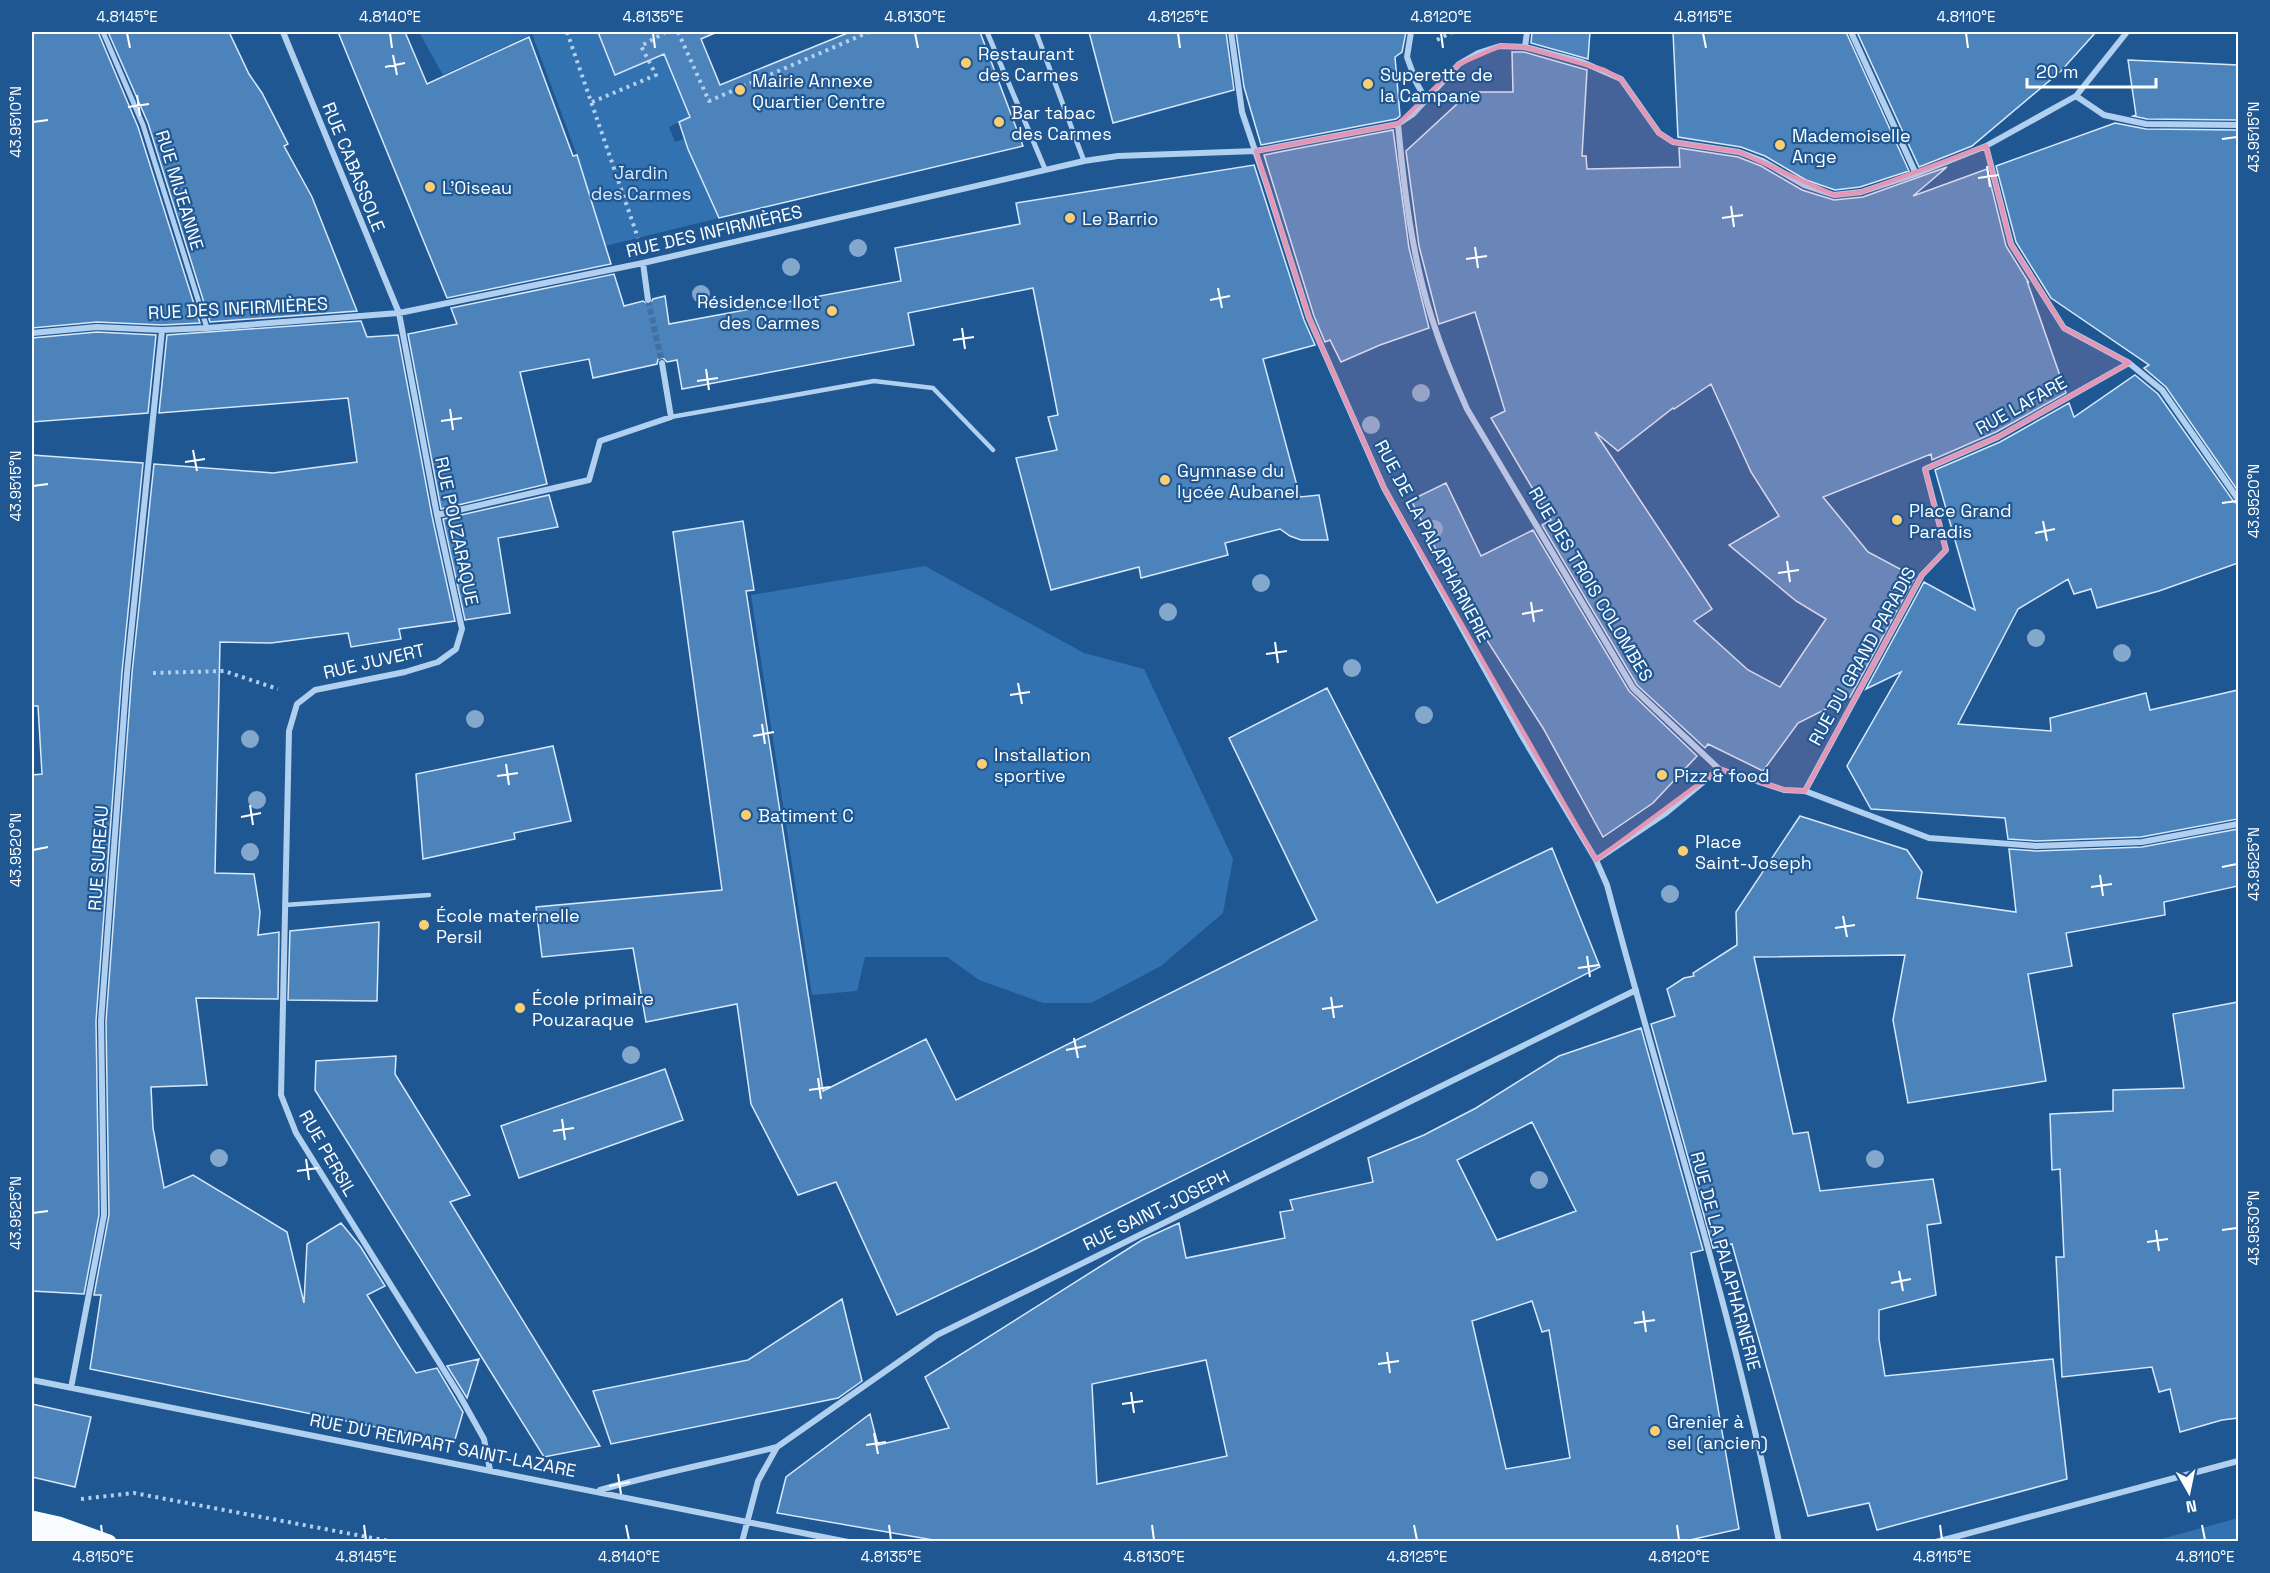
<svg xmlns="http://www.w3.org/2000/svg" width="2270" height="1573" viewBox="0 0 2270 1573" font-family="'Space Grotesk',sans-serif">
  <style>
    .green { fill: #3372b0 }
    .building { fill: #4c83bb; stroke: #d7e8fa; stroke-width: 1.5; fill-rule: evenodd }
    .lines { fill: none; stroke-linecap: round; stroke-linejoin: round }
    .minor-tunnel { stroke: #4170a3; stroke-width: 6; stroke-dasharray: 6 3; stroke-linecap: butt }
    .path { stroke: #b1cfee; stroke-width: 4; stroke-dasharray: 3 4.5; stroke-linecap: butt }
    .service { stroke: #b1cfee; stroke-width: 4.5 }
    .pedestrian { stroke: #b1cfee; stroke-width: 5 }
    .minor { stroke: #b1cfee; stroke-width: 6 }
    .primary { stroke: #f8fbff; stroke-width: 15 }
    .tree { fill: #84a7cc }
    .marked { fill: #e497b5; fill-opacity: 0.2; stroke: #e497b5; stroke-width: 4.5; stroke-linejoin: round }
    .ticks { fill: none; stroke: #fff; stroke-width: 2 }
    .poi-dot { fill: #fccd71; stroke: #1f5793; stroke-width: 2 }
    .labels { text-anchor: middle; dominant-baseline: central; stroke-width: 4.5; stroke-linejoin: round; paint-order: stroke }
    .poi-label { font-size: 18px; fill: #fff; stroke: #1f5793; text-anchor: start }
    .street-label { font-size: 18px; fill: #fff; stroke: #1f5793 }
    .park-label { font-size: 18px; fill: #d7e8fa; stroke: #1f5793 }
    .neatline { fill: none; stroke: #fff; stroke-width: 2 }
    .ticks-label { font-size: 15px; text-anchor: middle; fill: #fff }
  </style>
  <rect width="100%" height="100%" fill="#1f5793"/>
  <!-- green -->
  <path class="green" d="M419 32H598L615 74 664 54 690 117 669 127 675 142 684 139 688 150 700 145 693 159 719 218 605 246 577 155 532 34 443 75Z
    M925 566 1084 653 1144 669 1233 859 1223 913 1161 966 1091 1003H1043L979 980 947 957H865L857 991 812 995 751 595Z
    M2238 1518V1540L2154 1541Z"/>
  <!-- building -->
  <path class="building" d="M32 32H98L138 127 200 323 162 325 97 322 32 328Z
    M108 32H229L249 74 262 93 288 144 284 146 312 197 357 311 210 322 148 123Z
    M338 32H405L427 84 529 37 573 156 577 155 611 264 447 298Z
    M598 32H717L701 39 720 85 850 32H980L1023 146 719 218 688 149 679 122 690 117 664 54 615 75Z
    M1089 32H1226L1234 90 1113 123Z
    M1236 32H1406L1402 52 1395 57 1400 116 1396 119 1261 145 1244 87Z
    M1532 32H1590L1588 59 1531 43Z
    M1673 32H1846L1909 171 1860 187 1835 190 1806 180 1765 156 1741 147 1678 137Z
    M1857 32H2096L2061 71 1972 146 1919 167Z
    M1512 52H1524L1587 70 1582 156H1586L1587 169 1680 167 1679 148 1738 157 1761 166 1802 190 1834 200 1863 197 1947 167 1913 196 1987 169 2006 246 2029 283 2027 281 2066 393 1996 432 1932 460 1931 454 1823 497 1868 552 1915 577 1850 697 1798 723 1763 771 1708 744 1705 748 1637 685 1542 525 1551 520 1491 418 1505 411 1475 312 1439 324 1419 246 1406 151 1470 92H1513ZM1711 384 1751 472 1779 516 1729 545 1796 601 1826 619 1780 687 1748 670 1694 621 1712 609 1595 432 1618 451 1673 408 1674 409Z
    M2128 60 2238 65V120L2147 119 2133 116 2136 115Z
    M2115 123 2146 129 2238 130V491L2166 387 2144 368 2149 365 2051 298 2016 242 1996 166Z
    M1393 130 1409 248 1429 328 1380 345 1341 362 1330 340 1325 342 1314 316 1264 155Z
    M1254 165 1304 320 1315 345 1263 359 1300 497 1319 495 1328 540H1301L1290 536 1280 529 1225 543 1228 555 1141 578 1139 567 1051 590 1016 458 1057 450 1048 417 1058 415 1033 288 908 313 914 345 682 389 677 360 667 362 663 358 658 359 657 364 593 378 589 359 520 372 547 484 441 509 408 334 457 324 451 308 614 274 624 306 643 301 649 305 653 299 665 296 669 324 901 281 895 248 1020 224 1016 203Z
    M361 321 367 337 398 335 432 516 455 621 399 629 401 639 351 647 348 633 271 643 220 642 215 873 254 874 260 912 258 935 279 932 278 999 196 998 207 1085 151 1087 153 1128 164 1188 193 1175 287 1232 304 1303 307 1244 341 1223 360 1246 385 1286 367 1295 403 1353 416 1373 437 1368 463 1412 454 1443 90 1369 101 1295H94L109 1215 106 1021 132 673 154 464 273 473 357 462 348 398 159 413 167 335Z
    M97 332 156 335 148 413 32 422V338Z
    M2135 375 2158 394 2234 502 2238 504V563L2159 591 2097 608 2091 589 2074 594 2068 579 2018 609 1958 724 2051 731 2050 718 2146 693 2150 710 2238 690V819L2141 837 2036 841 2008 839 2005 818 1871 809 1847 766 1901 672 1866 689 1924 582 1975 610 1935 470 2000 442 2069 403 2074 417Z
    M32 455 143 463 122 672 96 1021 99 1215 84 1294 32 1291V775L42 774 38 706H32Z
    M1446 483 1481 556 1533 530 1629 691 1697 756 1653 803 1603 837 1543 728 1463 603 1411 500Z
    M549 495 558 527 498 538 510 613 465 620 443 519Z
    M743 521 754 590 746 591 823 1091 926 1039 956 1100 1317 920 1229 738 1327 688 1437 903 1552 848 1600 967 1034 1250 897 1315 836 1182 798 1195 751 1104 737 1004 646 1022 633 948 542 957 536 907 722 890 673 532Z
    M553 746 571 821 514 833 515 839 423 859 416 774Z
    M1800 816 1907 850 1922 872 1917 898 2016 912 2009 849 2036 851 2142 847 2238 829V886L2164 902 2165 915 2066 933 2072 966 2028 974 2046 1081 1908 1103 1893 1020 1905 955 1754 957 1793 1134 1808 1132 1820 1191 1933 1179 1941 1223 1927 1225 1936 1295 1879 1310V1339L1885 1376 2053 1359 2067 1479 1877 1530 1869 1503 1808 1516 1732 1244 1713 1248 1651 1024 1675 1016 1667 989 1684 978 1694 976 1693 973 1737 945 1736 912Z
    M379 922 377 1001 288 1000 290 931Z
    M2238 1002V1418L2222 1420 2180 1432 2170 1389 2159 1392 2152 1367 2062 1377 2056 1257H2064L2060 1169 2052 1170 2050 1114 2113 1111V1090L2184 1088 2173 1014Z
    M1641 1028 1703 1250 1691 1253 1739 1529 1681 1542H945L777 1513 786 1477 870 1414 878 1445 949 1428 925 1377 1142 1240 1179 1223 1186 1258 1285 1238 1280 1212 1293 1210 1290 1200 1373 1182 1368 1158 1424 1135 1476 1108 1559 1056ZM1532 1122 1576 1211 1497 1240 1457 1160ZM1532 1301 1542 1332 1549 1330 1570 1458 1506 1469 1472 1321ZM1206 1360 1227 1456 1097 1484 1092 1384Z
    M396 1056 395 1074 470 1195 450 1202 600 1446 544 1457 315 1090 316 1061Z
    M665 1069 683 1120 519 1178 501 1126Z
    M842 1299 862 1381 838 1398 611 1444 593 1391 748 1360Z
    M479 1359 467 1398 447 1366Z
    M32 1404 91 1417 75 1487 32 1477Z"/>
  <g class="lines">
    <!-- minor-tunnel -->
    <path class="minor-tunnel" d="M648 300 662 363"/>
    <!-- path -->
    <path class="path" d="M567 32 638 238
      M678 32 709 101 869 32
      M1437 40 1452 32
      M592 102 656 75 641 46 666 32
      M153 673 224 671 278 689
      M81 1499 134 1493 394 1542"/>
    <!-- service -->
    <path class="service" d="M671 417 874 381 933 388 993 450
      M285 905 429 895"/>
    <!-- pedestrian -->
    <path class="pedestrian" d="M103 32 143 125 207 328
      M987 32 1045 169
      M1036 32 1084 161"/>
    <!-- minor -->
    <path class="minor" d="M283 32 399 313 437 515 462 629 456 649 438 662 405 672 315 690 297 704 289 731 281 1095 296 1133 460 1396 484 1439 490 1470
      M1231 32 1242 112 1267 186 1309 318 1384 488 1522 736 1596 860 1607 885C1665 1104 1735 1320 1779 1542
      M1411 32 1407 57 1416 82 1426 100
      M1851 32 1916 174
      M1525 47 1527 32
      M2076 96 2104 115 2146 124 2238 125
      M1398 124C1404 189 1412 257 1432 319 1442 350 1454 380 1467 409L1633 688 1719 769 1784 790 1805 791 1929 838 2036 846 2142 842 2238 824
      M1986 146 2011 244 2064 328 2129 363 2162 390 2238 499
      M643 263 648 300
      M32 333 97 327 162 330 207 328 399 313 643 263 1084 161 1118 156 1256 151 1398 124 1413 114 1459 64 1478 53 1500 46 1525 47 1582 62 1621 79 1659 133 1673 142 1739 152 1763 161 1804 185 1834 195 1861 192 1916 174 1986 146 2076 96 2127 32
      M437 515 589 480 600 441 671 417 662 363
      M1805 791 1922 575 1946 550 1925 469 1998 437 2129 363
      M1596 860 1666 813 1719 769
      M32 1380 848 1542
      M71 1388 104 1215 101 1021 127 673 162 330
      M600 1490C659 1473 718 1462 777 1447
      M742 1542 758 1481 777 1447 937 1335 1636 990
      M1936 1542 2238 1461"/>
    <!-- primary -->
    <path class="primary" d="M32 1518 59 1524 109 1542
      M32 1531 76 1537"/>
  </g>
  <!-- trees -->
  <g class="tree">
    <circle cx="858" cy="248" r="9"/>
    <circle cx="791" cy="267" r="9"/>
    <circle cx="701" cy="294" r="9"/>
    <circle cx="1421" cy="393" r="9"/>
    <circle cx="1371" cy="425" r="9"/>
    <circle cx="1434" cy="529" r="9"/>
    <circle cx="1261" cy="583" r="9"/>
    <circle cx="1168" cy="612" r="9"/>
    <circle cx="2036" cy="638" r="9"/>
    <circle cx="2122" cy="653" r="9"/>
    <circle cx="1352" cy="668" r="9"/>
    <circle cx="1424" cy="715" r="9"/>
    <circle cx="475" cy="719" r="9"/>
    <circle cx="250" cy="739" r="9"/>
    <circle cx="257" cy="800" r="9"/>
    <circle cx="250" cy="852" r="9"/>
    <circle cx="1670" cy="894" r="9"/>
    <circle cx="631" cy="1055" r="9"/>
    <circle cx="219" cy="1158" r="9"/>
    <circle cx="1875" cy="1159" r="9"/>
    <circle cx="1539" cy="1180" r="9"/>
  </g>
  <!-- marked area -->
  <path class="marked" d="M1500 46 1525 47 1604 70 1621 79 1659 133 1673 142 1739 152 1834 195 1861 192 1986 146 2011 244 2064 328 2129 363 1998 437 1925 469 1946 550 1922 575 1805 791 1784 790 1719 769 1596 860 1384 488 1309 318 1256 151 1398 124 1459 64Z"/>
  <!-- ticks -->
  <path class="ticks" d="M127 33 130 48M390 33 392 48M653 33 655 48M915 33 918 48M1178 33 1180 48M1441 33 1443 48M1703 33 1706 48M1966 33 1968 48M393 55 397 75M385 67 405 63M137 95 140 116M128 107 149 104M33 122 48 120M2222 139 2237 137M1987 166 1990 187M1978 178 1999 175M1731 206 1734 227M1722 218 1743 215M1475 247 1478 268M1466 259 1487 256M1218 288 1222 308M1210 300 1230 296M962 328 965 349M953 340 974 337M706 369 709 390M697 381 718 378M450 409 453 430M441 421 462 418M193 450 197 471M185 462 205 459M33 486 48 484M2222 503 2237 501M2043 521 2047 541M2035 533 2055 529M1787 561 1790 582M1778 573 1799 570M1531 602 1534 622M1522 614 1543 610M1275 642 1278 663M1266 654 1287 651M1018 683 1022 704M1010 695 1030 692M762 724 765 744M753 736 774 732M506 764 509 785M497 776 518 773M250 805 253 825M241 817 261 813M33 850 48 847M2222 867 2237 864M2100 875 2103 896M2091 887 2112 884M1843 916 1847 937M1835 928 1855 925M1587 956 1590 977M1578 968 1599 965M1331 997 1334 1018M1322 1009 1343 1006M1074 1038 1078 1058M1066 1050 1086 1046M818 1078 821 1099M809 1090 830 1087M562 1119 565 1140M553 1131 574 1128M306 1159 309 1180M297 1171 318 1168M33 1213 48 1211M2156 1230 2159 1251M2222 1230 2237 1228M2147 1242 2168 1239M1899 1271 1903 1291M1891 1283 1911 1279M1643 1311 1646 1332M1634 1323 1655 1320M1387 1352 1390 1373M1378 1364 1399 1361M1131 1392 1134 1413M1122 1404 1143 1401M874 1433 878 1454M866 1445 886 1442M618 1474 621 1494M609 1486 630 1482M101 1525 103 1540M364 1525 366 1540M626 1525 629 1540M889 1525 891 1540M1152 1525 1154 1540M1414 1525 1417 1540M1677 1525 1679 1540M1940 1525 1942 1540M2202 1525 2205 1540"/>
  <!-- markers -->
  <g class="poi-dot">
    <circle cx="966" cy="63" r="6"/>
    <circle cx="1368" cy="84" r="6"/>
    <circle cx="740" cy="90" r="6"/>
    <circle cx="999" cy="122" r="6"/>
    <circle cx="1780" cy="145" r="6"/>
    <circle cx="430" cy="187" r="6"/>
    <circle cx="1070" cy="218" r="6"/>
    <circle cx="832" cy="311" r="6"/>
    <circle cx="1165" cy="480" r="6"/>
    <circle cx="1897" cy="520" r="6"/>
    <circle cx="982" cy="764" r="6"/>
    <circle cx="1662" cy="775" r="6"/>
    <circle cx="746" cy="815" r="6"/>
    <circle cx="1683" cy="851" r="6"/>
    <circle cx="424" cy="925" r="6"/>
    <circle cx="520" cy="1008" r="6"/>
    <circle cx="1655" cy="1431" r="6"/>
  </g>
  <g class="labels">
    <!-- poi labels -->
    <g class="poi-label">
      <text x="978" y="53">Restaurant<tspan x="978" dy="21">des Carmes</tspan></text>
      <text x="1380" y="74">Superette de<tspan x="1380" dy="21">la Campane</tspan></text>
      <text x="752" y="80">Mairie Annexe<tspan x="752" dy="21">Quartier Centre</tspan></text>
      <text x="1011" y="112">Bar tabac<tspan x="1011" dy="21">des Carmes</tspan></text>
      <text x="1792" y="135">Mademoiselle<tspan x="1792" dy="21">Ange</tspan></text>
      <text x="442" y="187">L’Oiseau</text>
      <text x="1082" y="218">Le Barrio</text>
      <text x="820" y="301" text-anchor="end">Résidence Ilot<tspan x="820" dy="21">des Carmes</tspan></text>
      <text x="1177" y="470">Gymnase du<tspan x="1177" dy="21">lycée Aubanel</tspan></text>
      <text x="1909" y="510">Place Grand<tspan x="1909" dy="21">Paradis</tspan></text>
      <text x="994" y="754">Installation<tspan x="994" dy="21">sportive</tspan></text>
      <text x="1674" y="775">Pizz &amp; food</text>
      <text x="758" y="815">Batiment C</text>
      <text x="1695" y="841">Place<tspan x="1695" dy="21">Saint-Joseph</tspan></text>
      <text x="436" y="915">École maternelle<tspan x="436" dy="21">Persil</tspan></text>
      <text x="532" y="998">École primaire<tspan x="532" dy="21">Pouzaraque</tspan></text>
      <text x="1667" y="1421">Grenier à<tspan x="1667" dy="21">sel (ancien)</tspan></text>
    </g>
    <!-- street labels -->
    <g class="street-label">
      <text transform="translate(354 167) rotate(68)">RUE CABASSOLE</text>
      <text transform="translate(180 190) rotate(73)">RUE MIJEANNE</text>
      <text transform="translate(714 231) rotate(-13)">RUE DES INFIRMIÈRES</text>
      <text transform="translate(238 308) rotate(-3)">RUE DES INFIRMIÈRES</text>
      <text transform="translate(2021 405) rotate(-29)">RUE LAFARE</text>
      <text transform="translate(457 531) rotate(78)">RUE POUZARAQUE</text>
      <text transform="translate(1433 541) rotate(62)">RUE DE LA PALAPHARNERIE</text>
      <text transform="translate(1591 584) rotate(59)">RUE DES TROIS COLOMBES</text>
      <text transform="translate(1862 656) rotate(-61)">RUE DU GRAND PARADIS</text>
      <text transform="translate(374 661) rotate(-13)">RUE JUVERT</text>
      <text transform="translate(98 858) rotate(-86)">RUE SUREAU</text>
      <text transform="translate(328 1153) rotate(60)">RUE PERSIL</text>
      <text transform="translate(1156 1210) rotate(-26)">RUE SAINT-JOSEPH</text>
      <text transform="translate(1726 1261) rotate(75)">RUE DE LA PALAPHARNERIE</text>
      <text transform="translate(443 1445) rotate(11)">RUE DU REMPART SAINT-LAZARE</text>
    </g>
    <!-- park labels -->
    <g class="park-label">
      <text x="641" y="172">Jardin<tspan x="641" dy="21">des Carmes</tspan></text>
    </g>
  </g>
  <!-- border -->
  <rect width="2270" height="1573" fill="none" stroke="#1f5793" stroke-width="66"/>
  <!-- north arrow -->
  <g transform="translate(2189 1492) rotate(171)" stroke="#1f5793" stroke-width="4.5" paint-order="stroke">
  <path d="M0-4.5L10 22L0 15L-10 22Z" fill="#ffffff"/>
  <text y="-9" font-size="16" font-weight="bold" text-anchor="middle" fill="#ffffff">N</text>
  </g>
  <!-- scale -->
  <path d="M2027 78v9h129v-9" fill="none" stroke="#ffffff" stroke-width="3"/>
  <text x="2036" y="78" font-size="18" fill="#ffffff" stroke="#1f5793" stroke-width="4.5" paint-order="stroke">20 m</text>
  <rect x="33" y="33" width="2204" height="1507" class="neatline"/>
  <g class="ticks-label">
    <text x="127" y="22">4.8145°E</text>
    <text x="390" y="22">4.8140°E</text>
    <text x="653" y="22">4.8135°E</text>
    <text x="915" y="22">4.8130°E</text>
    <text x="1178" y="22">4.8125°E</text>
    <text x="1441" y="22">4.8120°E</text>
    <text x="1703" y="22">4.8115°E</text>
    <text x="1966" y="22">4.8110°E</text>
    <text transform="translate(16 122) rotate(-90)" y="5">43.9510°N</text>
    <text transform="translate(2254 137) rotate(-90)" y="5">43.9515°N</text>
    <text transform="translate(16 486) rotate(-90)" y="5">43.9515°N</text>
    <text transform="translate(2254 501) rotate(-90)" y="5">43.9520°N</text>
    <text transform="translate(16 850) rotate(-90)" y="5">43.9520°N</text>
    <text transform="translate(2254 864) rotate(-90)" y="5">43.9525°N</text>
    <text transform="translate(16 1213) rotate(-90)" y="5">43.9525°N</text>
    <text transform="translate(2254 1228) rotate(-90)" y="5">43.9530°N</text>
    <text x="103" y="1562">4.8150°E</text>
    <text x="366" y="1562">4.8145°E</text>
    <text x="629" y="1562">4.8140°E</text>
    <text x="891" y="1562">4.8135°E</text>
    <text x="1154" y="1562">4.8130°E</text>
    <text x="1417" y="1562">4.8125°E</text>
    <text x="1679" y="1562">4.8120°E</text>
    <text x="1942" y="1562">4.8115°E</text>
    <text x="2205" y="1562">4.8110°E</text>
  </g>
</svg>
